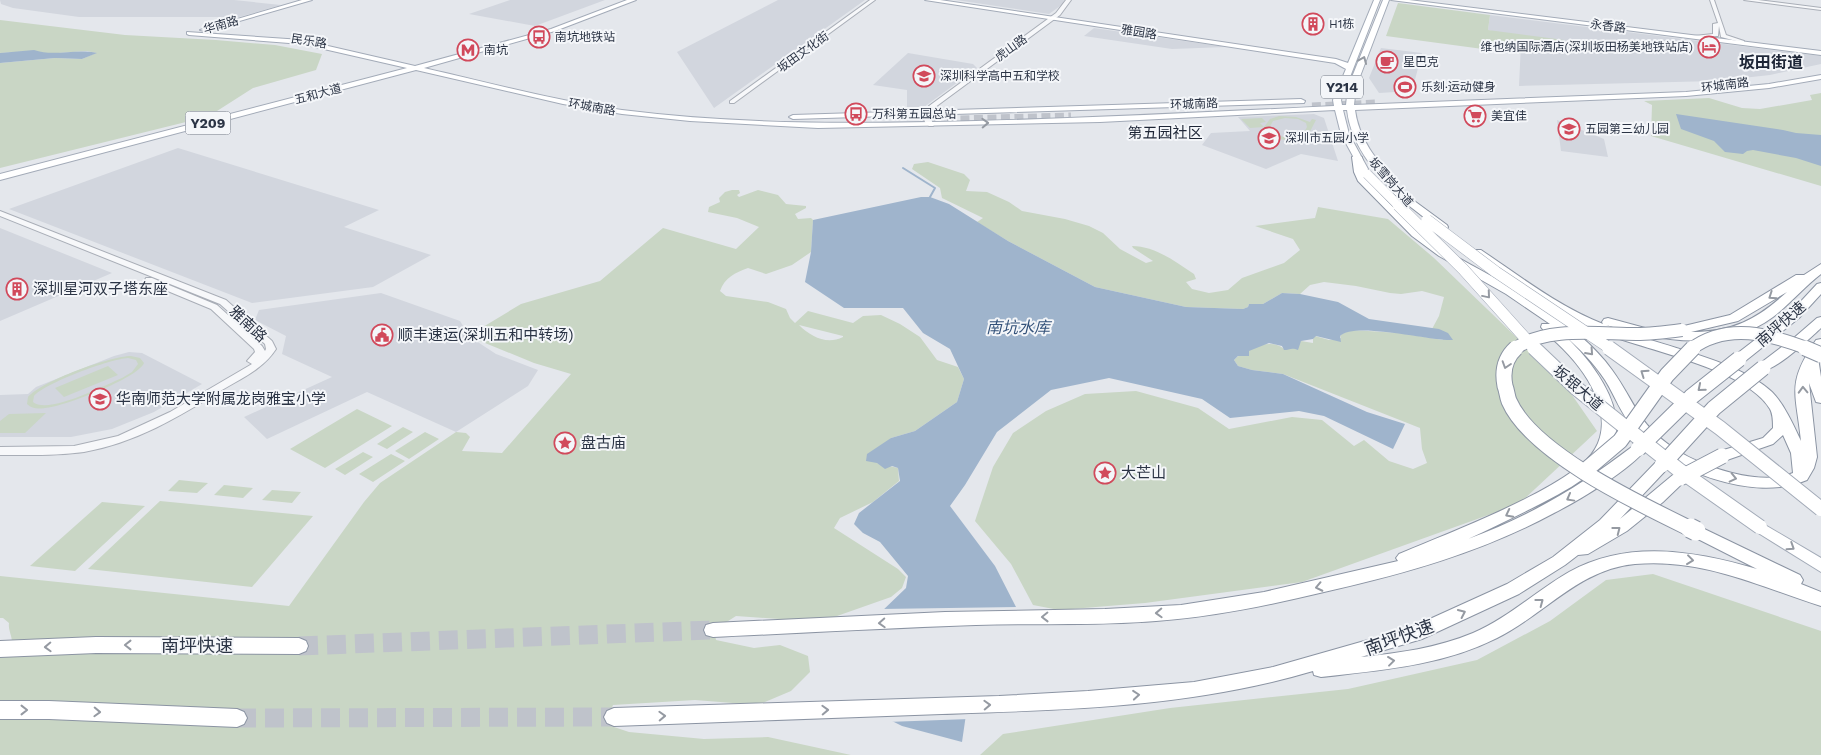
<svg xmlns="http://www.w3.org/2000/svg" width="1821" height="755" viewBox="0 0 1821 755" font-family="'Work Sans','Noto Sans SC',sans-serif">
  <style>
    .built { fill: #d2d6de }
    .green { fill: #c9d6c5; fill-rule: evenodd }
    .water { fill: #9fb4cc }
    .pier { fill: #e4e7ec }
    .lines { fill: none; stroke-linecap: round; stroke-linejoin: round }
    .stream { stroke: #9fb4cc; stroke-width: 2 }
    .major-tunnel { stroke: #bfc3cb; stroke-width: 9; stroke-dasharray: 9 4.5; stroke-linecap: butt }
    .highway-tunnel { stroke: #bfc3cb; stroke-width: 19; stroke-dasharray: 19 9; stroke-linecap: butt }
    .minor-casing { stroke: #a9aeb7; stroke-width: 2 }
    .major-casing { stroke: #a3abb8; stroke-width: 2 }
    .highway-casing { stroke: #8b94a3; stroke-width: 2 }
    .minor { fill: #f7f8fa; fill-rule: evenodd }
    .major { fill: #fff; fill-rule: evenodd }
    .highway { fill: #fff; fill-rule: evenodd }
    .major-bridge-far2-casing { stroke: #a3abb8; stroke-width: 10; stroke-linecap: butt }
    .major-bridge-far1-casing { stroke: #a3abb8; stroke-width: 12; stroke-linecap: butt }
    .major-bridge-casing { stroke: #a3abb8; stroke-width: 16; stroke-linecap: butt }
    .highway-bridge-far2-casing { stroke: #8b94a3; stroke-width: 14; stroke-linecap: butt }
    .highway-bridge-far1-casing { stroke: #8b94a3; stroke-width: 17; stroke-linecap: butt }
    .highway-bridge-casing { stroke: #8b94a3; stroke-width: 21; stroke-linecap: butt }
    .major-bridge-far2 { stroke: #fff; stroke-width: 9 }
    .major-bridge-far1 { stroke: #fff; stroke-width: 11 }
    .major-bridge { stroke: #fff; stroke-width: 14 }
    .highway-bridge-far2 { stroke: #fff; stroke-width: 12 }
    .highway-bridge-far1 { stroke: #fff; stroke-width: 15 }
    .highway-bridge { stroke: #fff; stroke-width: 19 }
    .oneway { stroke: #959aa2 }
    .labels { text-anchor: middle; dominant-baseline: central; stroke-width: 4; stroke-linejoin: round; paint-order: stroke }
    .far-poi-label { font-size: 12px; fill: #2b3445; stroke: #f4f6f9; text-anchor: start }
    .far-street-label { font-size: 12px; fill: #2b3445; stroke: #f4f6f9 }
    .shield { fill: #f4f6f9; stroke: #676e7b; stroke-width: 1 }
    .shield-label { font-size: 14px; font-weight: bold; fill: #2b3445 }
    .far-quarter-label { font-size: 15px; fill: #1d2536; stroke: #f4f6f9 }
    .poi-label { font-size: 15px; fill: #2b3445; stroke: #f4f6f9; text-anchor: start }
    .street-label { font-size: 15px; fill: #2b3445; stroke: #f4f6f9 }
    .far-district-label { font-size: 16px; font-weight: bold; fill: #1d2536; stroke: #f4f6f9 }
    .water-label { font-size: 16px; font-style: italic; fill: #34527a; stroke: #f4f6f9 }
    .near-street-label { font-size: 18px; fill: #2b3445; stroke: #f4f6f9 }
  </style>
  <rect width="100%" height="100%" fill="#e4e7ec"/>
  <!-- built -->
  <path class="built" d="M0 0H234L281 5 239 17H79L13 8 1 4Z
    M510 0H605L535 26 469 14Z
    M778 0H865L714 108 677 52Z
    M956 0H1064L1063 4 1049 14Z
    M1490 15 1821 56V64L1770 75 1715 81 1519 86 1521 43 1565 49 1488 30Z
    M1094 28 1226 47 1172 49 1084 36Z
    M1381 48 1422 53 1412 91 1379 93 1369 78Z
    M908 53 973 64 977 68 924 107 907 108V90L873 85Z
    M1314 114 1324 118 1338 161 1301 154 1266 169 1202 145 1211 133 1250 131 1238 117Z
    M1557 120 1604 139 1608 157 1561 151Z
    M178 148 379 210 344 227 431 255 373 287 252 303 9 209Z
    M0 228 112 273 0 321Z
    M381 293 460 321 470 337 496 354 538 370 528 386 456 432 367 392 267 439 244 417 332 377 282 354 286 336 255 320 259 310Z
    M129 352 142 353 202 384 154 412 112 429 71 437H0V395L28 394 36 387 114 356Z"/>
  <!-- green -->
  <path class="green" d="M1398 3 1490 15 1488 30 1564 40 1565 49 1521 43 1520 54 1386 36Z
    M0 20 125 35 216 40 275 45 322 54 316 70 253 88 217 111 190 121 0 168V63L55 58 82 59 96 53 87 51 44 54 34 51 0 53Z
    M1821 93V186L1651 136 1652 105 1644 101 1709 98 1742 108 1760 109 1812 100 1810 95Z
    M1279 116 1296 117 1310 122 1312 119 1316 120 1304 143H1299L1300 140C1287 141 1273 140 1264 131V127L1250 128 1241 119 1262 118 1266 122 1260 123 1264 127 1270 119ZM1285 118 1298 119 1306 123 1307 127 1302 136 1288 138 1269 133 1268 130 1273 121Z
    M928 162 964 174 970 180 966 191 987 192 1009 202 1022 211 1065 219 1089 226 1103 233 1120 249 1146 263 1153 261 1133 248 1132 246C1155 246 1176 262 1194 274L1196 279 1186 282 1192 289 1209 293 1228 290 1242 278 1284 263 1300 250 1293 239 1255 226 1315 218 1318 207 1388 219 1434 258 1563 382 1597 431 1519 504 1302 582 1145 603 1059 610 1033 605 1011 564 975 521 993 467 1013 433 1046 411 1085 394 1136 391 1198 408 1229 429 1292 417 1322 420 1354 446 1364 440 1389 461 1413 469 1427 463 1422 449 1420 428 1283 374 1252 370 1238 366 1234 360C1245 349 1271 337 1284 349L1294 348 1301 341 1313 343V339L1315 336 1329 340 1341 338 1340 336 1343 333 1352 330 1400 333 1443 340 1439 329H1432L1439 316 1444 297 1422 291 1401 294 1390 293 1356 286 1324 282 1310 285 1300 294 1282 293 1263 304H1249L1248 307 1243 309 1186 307 1095 287 1008 241 977 222 983 218 942 198 940 188 912 169 914 164Z
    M732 190H739L740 193 737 195 739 197 758 190 778 195 786 204 806 206V208L795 214 798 219 811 218 813 220 811 252 792 265 766 274 748 268C735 273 725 277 720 291L726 296 768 302 786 309 790 318 795 323 808 311 853 323 863 316 881 315 900 324 920 337 937 360 958 367 964 379 957 402 915 431 891 438 877 463 898 468 899 481 873 502 840 518 834 528 898 569 906 577 902 588 891 597 820 622 736 616 714 630 716 640 754 648 780 645 808 656 810 672 791 691 758 705 695 700 613 705 605 724 629 732 704 739 768 737 851 755H0V650L12 643C12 635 8 630 9 623L3 618H0V576L289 606 364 502 380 483 456 432 466 433 470 437 462 451 502 453 571 374 534 363 468 336 521 304 600 281 663 228 736 249 759 227 737 218 708 212 709 207 720 202 719 198 725 192ZM799 325 843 336V337C827 345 811 337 799 325Z
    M131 356 140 358 144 363C138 378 63 407 45 408 38 409 32 409 27 404L28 397C42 381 110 356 131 356ZM128 358 136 360 138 364 132 372 122 378C105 385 48 415 33 402L34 396C45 383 110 359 128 358Z
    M108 366 118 375 64 397 55 388Z
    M357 409 392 426 325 468 290 449Z
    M46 413 25 433H0V421L9 414Z
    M403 427 413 432 387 449 377 444Z
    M425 432 439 439 409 459 395 451Z
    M363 452 373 457 345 475 335 469Z
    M391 454 405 461 373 482 359 474Z
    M179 480 208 483 197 493 168 491Z
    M224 485 253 488 243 498 214 495Z
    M272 490 301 492 292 503 262 500Z
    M160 501 313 516 252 587 88 569Z
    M102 502 145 506 75 571 30 566Z
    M1653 574 1821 631V755H980L1003 734 1170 708 1348 689 1477 660 1550 621 1606 580Z"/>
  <!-- water -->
  <path class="water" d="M34 50C54 57 76 48 97 53L82 59 55 58 0 63V53Z
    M1676 114 1783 130 1796 133 1821 135V166L1796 158 1753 150 1747 151 1743 154 1725 152 1714 141 1681 129Z
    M921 197H930L949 204 1008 241 1095 287 1186 307 1243 309 1248 307 1249 304H1263L1282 293 1300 294 1338 302 1369 319 1439 329 1448 333 1453 340C1430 341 1354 321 1340 336L1341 342 1316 336 1313 339 1301 341 1298 350C1292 347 1289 350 1284 350L1282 346 1269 343 1249 351V356H1238L1234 360 1238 366 1252 370 1283 374 1367 412 1405 424 1393 449 1324 416 1299 411 1230 418 1202 399 1109 378 1051 390 997 432 965 485 950 506 995 566 1016 607 971 680 962 742 902 726 884 717 887 645 880 613 906 588 908 576 880 542 863 533 854 524 859 513 900 481 898 468 892 466 885 469 877 463 866 461 867 454 891 438 915 431 957 402 964 379 950 349 923 333 903 308H844L805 282 811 252 813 220Z"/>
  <!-- pier -->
  <path class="pier" d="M1018 607 1012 654 974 681 969 719 887 722 857 696 872 664 885 645 877 613 880 609Z"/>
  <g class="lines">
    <!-- stream -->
    <path class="stream" d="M903 168 935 188 930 197"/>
    <!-- major-tunnel -->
    <path class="major-tunnel" d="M1312 107 1377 104
      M920 121 1071 117"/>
    <!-- highway-tunnel -->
    <path class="highway-tunnel" d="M299 646 713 630
      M237 718 614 717"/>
    <!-- minor casing -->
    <g class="minor-casing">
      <path id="minor" d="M870 0H875L734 103H730V101Z
        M1066 0H1071L1060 15 934 108 929 116 934 125 933 126H929L925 122 923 116 929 106 1056 13Z
        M1710 0H1714L1726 35 1744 41V43L1721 37 1719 26 1718 36 1695 37 1694 36 1713 34V24L1718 23Z
        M1744 0H1758L1821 8V10Z
        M0 211 226 300 272 341 276 349C263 369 242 378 222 390 179 417 135 443 84 452 56 456 28 455 0 455V447L74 446 118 436 170 412 252 364 247 361 255 352 254 349 211 309 146 282 145 280 146 278H152L217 305 262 346 265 351 266 349 265 344 220 304 0 216Z"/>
    </g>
    <!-- major casing -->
    <g class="major-casing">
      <path id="major" d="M302 0H312L205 31 200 30Z
        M627 0H636L555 31 424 68C490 83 556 101 622 110 740 125 858 124 976 121 1096 118 1215 112 1334 106L1333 100 1346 69 1335 63 925 0H940L1336 59 1348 63 1374 0H1380L1341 100 1342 105H1346L1348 87 1383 0H1389L1356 87 1354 105 1686 92 1769 84 1821 75V79L1769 88 1686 96 1355 110C1360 149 1390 173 1413 203L1408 206 1405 205C1380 177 1351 148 1347 110H1343L1349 134 1368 169 1367 171H1361L1341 134 1335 110 1100 122 818 128 690 121 622 114 563 104 416 70 0 180V174L407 68 302 44 189 35 187 34V32L302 40 415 66 551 29Z
        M1391 0H1409L1821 51V55Z
        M1301 99 1305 101 1304 103 793 119 789 117 793 115Z
        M1760 522 1821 558V572L1755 531 1752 527 1755 523Z"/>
    </g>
    <!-- highway casing -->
    <g class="highway-casing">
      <path id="highway" d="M1357 154 1362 157C1365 181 1374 187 1390 204 1406 220 1423 235 1442 248 1475 269 1511 284 1543 307 1568 325 1594 345 1612 370 1636 403 1637 424 1675 449 1702 467 1761 487 1793 473L1791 453 1783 435 1773 444 1727 460H1717L1714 456 1717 452 1763 438 1773 428C1773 422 1773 414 1770 409 1746 368 1644 350 1600 332 1563 317 1531 296 1498 273 1490 266 1478 260 1471 252L1473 250H1481C1521 277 1558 306 1603 324L1602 322 1604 319 1608 318 1645 328 1685 332H1687L1683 329 1684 326 1730 315 1796 275H1804L1821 264V274C1804 287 1790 304 1773 317 1725 353 1659 341 1606 325 1652 344 1738 359 1772 392 1784 404 1794 426 1801 441 1796 392 1786 384 1816 340L1821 339V353L1818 358 1821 377V403L1816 402 1809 383 1817 457 1814 468 1807 480C1754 503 1669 471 1634 429 1621 414 1615 396 1605 380 1594 363 1579 348 1564 335 1579 349 1593 365 1603 383 1639 446 1596 475 1544 502 1519 515 1494 527 1468 539 1529 517 1582 485 1633 446H1643L1646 449C1630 470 1578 501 1554 513 1482 552 1404 574 1324 592 1269 605 1213 617 1156 621 1096 626 1036 623 976 625 888 628 801 633 713 637L706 635 704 630 706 625 713 623 945 612 1105 609 1181 605 1264 592 1398 561 1396 558 1399 554C1441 536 1575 486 1595 449 1605 432 1603 412 1595 394 1587 375 1572 357 1557 343 1551 338 1545 333 1541 327L1542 324H1550L1506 294 1439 256 1412 236 1358 181 1354 172 1352 157ZM1787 292C1756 320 1733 332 1691 332L1738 321Z
        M1398 189 1447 225 1448 227 1447 229H1439L1394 194 1393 192Z
        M1821 283V294L1799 318 1744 362H1734L1732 359 1734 356 1791 312 1817 284Z
        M1821 317V328C1810 338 1773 374 1758 371L1756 368 1758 365 1795 337 1817 318Z
        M1662 460 1667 461 1670 465 1667 469 1620 519 1674 474 1680 473 1686 474 1688 478 1663 502 1627 531 1588 554 1578 555 1565 565 1519 594 1422 639 1361 657C1399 653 1437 648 1473 633 1508 618 1536 591 1569 572 1628 539 1696 551 1757 569L1690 535 1688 531 1690 527 1696 525 1800 575 1803 580 1801 584 1821 592V606C1758 586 1703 558 1635 564 1579 569 1544 615 1497 638 1441 666 1382 670 1321 677L1314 675 1313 671C1193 707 1067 710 942 714 833 718 723 722 614 726L607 723 604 717 607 711 614 708 999 696 1088 691 1194 682 1273 667 1410 628 1507 584 1553 557 1600 520 1657 461Z
        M96 637 299 638 306 641 308 646 306 651 299 654 96 653 0 657V641Z
        M0 701H49L237 709 244 712 247 718 244 724 237 727 49 719H0Z"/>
    </g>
    <!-- minor -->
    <use href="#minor" class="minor"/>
    <!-- major -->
    <use href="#major" class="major"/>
    <!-- highway -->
    <use href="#highway" class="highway"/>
    <!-- major-bridge-far2 casing -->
    <g class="major-bridge-far2-casing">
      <path id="major-bridge-far2" d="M1367 174 1399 206"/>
    </g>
    <!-- major-bridge-far1 casing -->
    <g class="major-bridge-far1-casing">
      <path id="major-bridge-far1" d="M1398 205 1463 269 1535 349
        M1427 220 1496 272 1611 349"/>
    </g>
    <!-- major-bridge casing -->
    <g class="major-bridge-casing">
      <path id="major-bridge" d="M1534 348 1576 388 1679 470 1760 527
        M1609 348 1720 428 1821 509"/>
    </g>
    <!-- highway-bridge-far2 casing -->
    <g class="highway-bridge-far2-casing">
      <path id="highway-bridge-far2" d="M1515 349C1545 326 1600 334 1636 334 1651 334 1667 332 1682 330
        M1691 349C1727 322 1770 334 1809 349"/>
    </g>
    <!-- highway-bridge-far1 casing -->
    <g class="highway-bridge-far1-casing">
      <path id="highway-bridge-far1" d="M1516 348C1505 358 1502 371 1505 386 1507 391 1507 396 1509 401 1532 454 1642 505 1693 530
        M1805 348 1821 355
        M1638 449 1691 397 1739 359
        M1662 465 1714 408 1763 368
        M1587 469 1620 441 1667 375 1693 348
        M1680 478 1722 456"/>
    </g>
    <!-- highway-bridge casing -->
    <g class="highway-bridge-casing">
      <path id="highway-bridge" d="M1690 528 1696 531"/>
    </g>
    <!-- major-bridge-far2 -->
    <use href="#major-bridge-far2" class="major-bridge-far2"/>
    <!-- major-bridge-far1 -->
    <use href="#major-bridge-far1" class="major-bridge-far1"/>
    <!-- major-bridge -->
    <use href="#major-bridge" class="major-bridge"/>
    <!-- highway-bridge-far2 -->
    <use href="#highway-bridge-far2" class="highway-bridge-far2"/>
    <!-- highway-bridge-far1 -->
    <use href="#highway-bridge-far1" class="highway-bridge-far1"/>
    <!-- highway-bridge -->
    <use href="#highway-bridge" class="highway-bridge"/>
  </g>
  <!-- one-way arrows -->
  <defs><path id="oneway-chevron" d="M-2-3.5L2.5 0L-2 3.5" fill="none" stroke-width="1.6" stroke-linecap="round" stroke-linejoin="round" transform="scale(1.25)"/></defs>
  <g class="oneway">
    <use href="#oneway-chevron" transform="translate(1363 60) rotate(-67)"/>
    <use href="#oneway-chevron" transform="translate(985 123) rotate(-2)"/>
    <use href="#oneway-chevron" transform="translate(1487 295) rotate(50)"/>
    <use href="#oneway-chevron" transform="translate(1772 296) rotate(146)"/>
    <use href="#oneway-chevron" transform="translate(1590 352) rotate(48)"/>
    <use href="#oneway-chevron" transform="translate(1506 365) rotate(108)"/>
    <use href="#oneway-chevron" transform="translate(1644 373) rotate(-145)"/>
    <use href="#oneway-chevron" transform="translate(1701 388) rotate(140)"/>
    <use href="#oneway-chevron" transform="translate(1803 390) rotate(-92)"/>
    <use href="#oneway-chevron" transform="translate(1733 478) rotate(13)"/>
    <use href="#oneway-chevron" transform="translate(1570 498) rotate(151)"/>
    <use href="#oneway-chevron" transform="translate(1509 514) rotate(153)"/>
    <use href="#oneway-chevron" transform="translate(1617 530) rotate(-38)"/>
    <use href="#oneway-chevron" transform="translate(1791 547) rotate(33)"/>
    <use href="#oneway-chevron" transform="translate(1690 560) rotate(7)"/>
    <use href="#oneway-chevron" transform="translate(1319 587) rotate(168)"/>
    <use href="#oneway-chevron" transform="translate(1540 602) rotate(-37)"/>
    <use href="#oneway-chevron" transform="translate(1159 613) rotate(178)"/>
    <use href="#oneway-chevron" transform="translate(1462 613) rotate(-25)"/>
    <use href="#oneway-chevron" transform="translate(1045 617) rotate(179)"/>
    <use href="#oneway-chevron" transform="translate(882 623) rotate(177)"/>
    <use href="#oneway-chevron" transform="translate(128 645) rotate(180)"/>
    <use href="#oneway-chevron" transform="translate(48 647) rotate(178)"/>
    <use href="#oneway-chevron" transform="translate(1391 661) rotate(-7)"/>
    <use href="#oneway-chevron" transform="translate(1136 695) rotate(-5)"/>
    <use href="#oneway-chevron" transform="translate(987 705) rotate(-2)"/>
    <use href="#oneway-chevron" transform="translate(24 710)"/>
    <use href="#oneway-chevron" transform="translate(825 710) rotate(-2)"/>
    <use href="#oneway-chevron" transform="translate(97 712) rotate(2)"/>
    <use href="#oneway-chevron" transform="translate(662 716) rotate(-2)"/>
  </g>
  <!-- icons -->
  <defs>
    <g id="building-ring" transform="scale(1.125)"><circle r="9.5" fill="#f4f6f9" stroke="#d1495b" stroke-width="1.5"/><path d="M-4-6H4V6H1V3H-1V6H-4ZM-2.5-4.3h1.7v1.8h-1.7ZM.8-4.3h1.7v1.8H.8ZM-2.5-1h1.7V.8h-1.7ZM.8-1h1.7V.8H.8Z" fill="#d1495b"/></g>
    <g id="bus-ring" transform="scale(1.125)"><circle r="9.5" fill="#f4f6f9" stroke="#d1495b" stroke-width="1.5"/><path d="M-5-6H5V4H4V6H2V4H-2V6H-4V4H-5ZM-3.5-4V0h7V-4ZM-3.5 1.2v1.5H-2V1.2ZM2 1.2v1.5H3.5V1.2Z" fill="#d1495b"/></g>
    <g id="hotel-ring" transform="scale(1.125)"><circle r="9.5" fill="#f4f6f9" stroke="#d1495b" stroke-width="1.5"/><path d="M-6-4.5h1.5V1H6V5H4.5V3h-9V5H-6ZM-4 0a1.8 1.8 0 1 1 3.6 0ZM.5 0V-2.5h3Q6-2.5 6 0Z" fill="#d1495b"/></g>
    <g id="metro-ring" transform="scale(1.125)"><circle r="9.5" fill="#f4f6f9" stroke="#d1495b" stroke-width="1.5"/><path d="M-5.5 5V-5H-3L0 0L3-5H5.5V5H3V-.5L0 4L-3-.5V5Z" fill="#d1495b"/></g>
    <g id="cafe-ring" transform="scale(1.125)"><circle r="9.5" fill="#f4f6f9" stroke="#d1495b" stroke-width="1.5"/><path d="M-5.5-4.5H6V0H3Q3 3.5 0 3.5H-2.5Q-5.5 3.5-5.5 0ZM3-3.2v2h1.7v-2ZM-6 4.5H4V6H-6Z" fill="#d1495b"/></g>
    <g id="school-ring" transform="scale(1.125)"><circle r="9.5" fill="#f4f6f9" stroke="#d1495b" stroke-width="1.5"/><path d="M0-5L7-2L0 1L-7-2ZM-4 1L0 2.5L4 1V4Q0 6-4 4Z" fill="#d1495b"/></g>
    <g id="stadium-ring" transform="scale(1.125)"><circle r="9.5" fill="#f4f6f9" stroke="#d1495b" stroke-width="1.5"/><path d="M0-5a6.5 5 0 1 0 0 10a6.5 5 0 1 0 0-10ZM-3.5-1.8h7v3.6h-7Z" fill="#d1495b"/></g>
    <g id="supermarket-ring" transform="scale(1.125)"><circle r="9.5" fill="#f4f6f9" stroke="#d1495b" stroke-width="1.5"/><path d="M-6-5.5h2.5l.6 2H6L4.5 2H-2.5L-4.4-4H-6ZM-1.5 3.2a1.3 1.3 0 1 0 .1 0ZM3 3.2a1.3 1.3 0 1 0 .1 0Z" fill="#d1495b"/></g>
    <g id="civic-ring" transform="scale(1.125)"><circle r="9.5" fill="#f4f6f9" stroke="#d1495b" stroke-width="1.5"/><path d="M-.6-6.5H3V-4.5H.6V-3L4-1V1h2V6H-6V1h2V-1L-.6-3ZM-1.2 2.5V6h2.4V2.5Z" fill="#d1495b"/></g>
    <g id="sight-ring" transform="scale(1.125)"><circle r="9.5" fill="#f4f6f9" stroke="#d1495b" stroke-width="1.5"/><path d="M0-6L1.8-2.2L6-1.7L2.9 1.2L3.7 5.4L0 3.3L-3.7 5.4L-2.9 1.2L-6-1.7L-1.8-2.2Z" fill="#d1495b"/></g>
  </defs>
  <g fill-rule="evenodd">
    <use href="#building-ring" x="1313" y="24"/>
    <use href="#bus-ring" x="539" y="37"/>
    <use href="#hotel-ring" x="1709" y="47"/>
    <use href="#metro-ring" x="468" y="50"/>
    <use href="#cafe-ring" x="1387" y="62"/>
    <use href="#school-ring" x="924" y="76"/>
    <use href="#stadium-ring" x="1405" y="87"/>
    <use href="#bus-ring" x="856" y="114"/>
    <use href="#supermarket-ring" x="1475" y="116"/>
    <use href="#school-ring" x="1569" y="129"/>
    <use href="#school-ring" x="1269" y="138"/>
    <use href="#building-ring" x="17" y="289"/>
    <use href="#civic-ring" x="382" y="335"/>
    <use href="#school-ring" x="100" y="399"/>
    <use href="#sight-ring" x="565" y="443"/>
    <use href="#sight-ring" x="1105" y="473"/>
  </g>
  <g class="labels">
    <!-- far-poi labels -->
    <g class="far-poi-label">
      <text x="1329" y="24">H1栋</text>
      <text x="555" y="37">南坑地铁站</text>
      <text x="1693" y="47" text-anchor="end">维也纳国际酒店(深圳坂田杨美地铁站店)</text>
      <text x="484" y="50">南坑</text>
      <text x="1403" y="62">星巴克</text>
      <text x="940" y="76">深圳科学高中五和学校</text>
      <text x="1421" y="87">乐刻·运动健身</text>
      <text x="872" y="114">万科第五园总站</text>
      <text x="1491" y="116">美宜佳</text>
      <text x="1585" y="129">五园第三幼儿园</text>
      <text x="1285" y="138">深圳市五园小学</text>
    </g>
    <!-- far-street labels -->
    <g class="far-street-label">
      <text transform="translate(221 25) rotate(-16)">华南路</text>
      <text transform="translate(1608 26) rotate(7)">永香路</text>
      <text transform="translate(1139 32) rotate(9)">雅园路</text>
      <text transform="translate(309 41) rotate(9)">民乐路</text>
      <text transform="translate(1011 48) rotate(-36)">虎山路</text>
      <text transform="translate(803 52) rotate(-36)">坂田文化街</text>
      <text transform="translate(1725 85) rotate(-7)">环城南路</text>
      <text transform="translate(318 94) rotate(-15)">五和大道</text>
      <text transform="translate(1194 104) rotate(-2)">环城南路</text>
      <text transform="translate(592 107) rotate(10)">环城南路</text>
      <text transform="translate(1391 182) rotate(49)">坂雪岗大道</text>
    </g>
    <!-- shield labels -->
    <g class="shield">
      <rect x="1321" y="75.5" width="42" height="23" rx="4"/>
      <rect x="185.5" y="111.5" width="45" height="23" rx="4"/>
    </g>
    <g class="shield-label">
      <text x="1342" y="87">Y214</text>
      <text x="208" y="123">Y209</text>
    </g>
    <!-- far-quarter labels -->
    <g class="far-quarter-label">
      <text x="1165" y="133">第五园社区</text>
    </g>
    <!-- poi labels -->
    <g class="poi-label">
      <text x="33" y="289">深圳星河双子塔东座</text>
      <text x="398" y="335">顺丰速运(深圳五和中转场)</text>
      <text x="116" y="399">华南师范大学附属龙岗雅宝小学</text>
      <text x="581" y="443">盘古庙</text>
      <text x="1121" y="473">大芒山</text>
    </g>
    <!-- street labels -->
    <g class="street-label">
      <text transform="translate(248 324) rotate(43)">雅南路</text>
      <text transform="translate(1781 324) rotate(-41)">南坪快速</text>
      <text transform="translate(1578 388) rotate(41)">坂银大道</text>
    </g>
    <!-- far-district labels -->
    <g class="far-district-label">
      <text x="1771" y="62">坂田街道</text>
    </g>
    <!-- water labels -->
    <g class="water-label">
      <text x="1018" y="327">南坑水库</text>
    </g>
    <!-- near-street labels -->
    <g class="near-street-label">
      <text transform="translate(1399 637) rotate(-20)">南坪快速</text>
      <text x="197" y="645">南坪快速</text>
    </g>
  </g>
</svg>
